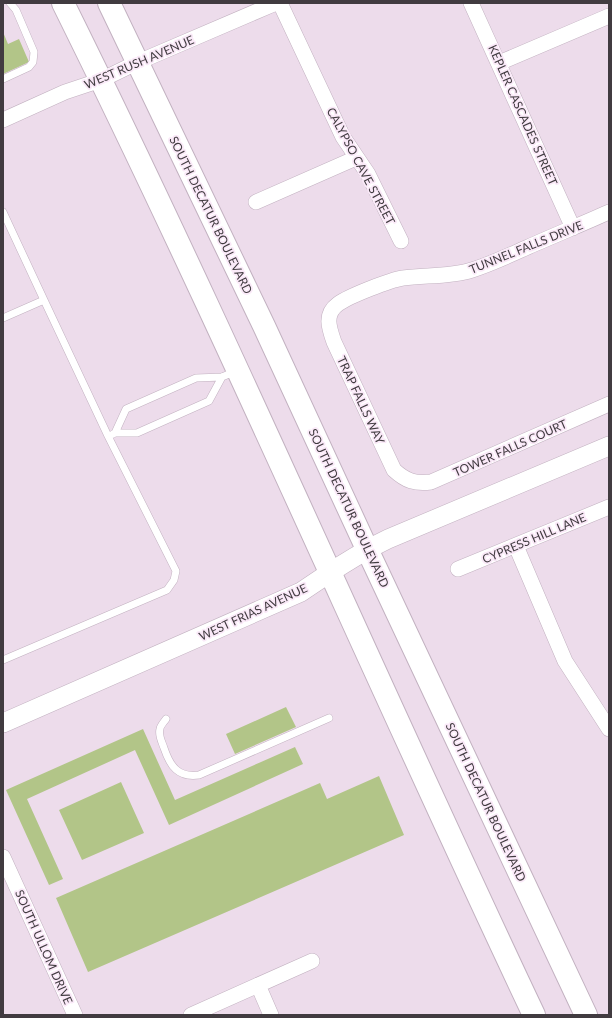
<svg xmlns="http://www.w3.org/2000/svg" width="612" height="1018" viewBox="0 0 612 1018" font-family="Lato,sans-serif">
  <style>
    .building { fill: #b2c588 }
    .lines { fill: none; stroke-linecap: round; stroke-linejoin: round }
    .service-casing { stroke: #c2b1c0; stroke-width: 8 }
    .minor-casing { stroke: #c2b1c0; stroke-width: 16 }
    .tertiary-casing { stroke: #c2b1c0; stroke-width: 20 }
    .primary-casing { stroke: #c2b1c0; stroke-width: 24 }
    .service { stroke: #fff; stroke-width: 7 }
    .minor { stroke: #fff; stroke-width: 15 }
    .tertiary { stroke: #fff; stroke-width: 19 }
    .primary { stroke: #fff; stroke-width: 22 }
    .labels { text-anchor: middle; dominant-baseline: central; stroke-width: 3.5; stroke-linejoin: round; paint-order: stroke }
    .street-label { font-size: 12px; fill: #413b40; stroke: #fae9f8 }
  </style>
  <rect width="100%" height="100%" fill="#eddceb"/>
  <!-- building -->
  <path class="building" d="M3 32 8 44 19 39 29 62 3 74Z
    M286 707 296 727 235 754 226 734Z
    M143 729 175 800 295 747 303 764 169 825 135 750 27 799 63 879 49 885 6 790Z
    M379 776 404 835 88 972 56 898 320 783 327 799Z
    M121 782 144 833 82 860 59 810Z"/>
  <g class="lines">
    <!-- service casing -->
    <g class="service-casing">
      <path id="service" d="M3 79 29 67 33 62 34 52 16 10 10 3
        M3 212 44 300
        M3 318 44 300 108 436 176 571 174 580 167 590 3 660
        M115 433 126 409 196 378 222 377 236 371
        M113 434 115 433H137L209 401 222 377
        M166 719C164 722 160 726 160 729 158 735 162 742 164 748 170 766 178 778 199 775L329 718"/>
    </g>
    <!-- minor casing -->
    <g class="minor-casing">
      <path id="minor" d="M280 3 343 137 368 174 401 241
        M471 3 573 228
        M499 63 609 16
        M3 120 65 92 101 80 136 63 276 3
        M256 202 356 158
        M609 212C582 224 555 235 528 247 510 255 491 264 472 270 450 277 426 275 403 278 390 280 349 296 338 304 324 314 329 328 334 342L394 470C406 481 415 484 431 482L609 404
        M516 546 565 661 609 729
        M458 569 609 507
        M3 857 75 1015
        M258 985 271 1015
        M191 1015 312 961"/>
    </g>
    <!-- tertiary casing -->
    <g class="tertiary-casing">
      <path id="tertiary" d="M3 723 301 592C329 573 357 554 388 539L609 446"/>
    </g>
    <!-- primary casing -->
    <g class="primary-casing">
      <path id="primary" d="M63 3C228 336 375 679 534 1015
        M109 3 264 326 367 549 586 1015"/>
    </g>
    <!-- service -->
    <use href="#service" class="service"/>
    <!-- minor -->
    <use href="#minor" class="minor"/>
    <!-- tertiary -->
    <use href="#tertiary" class="tertiary"/>
    <!-- primary -->
    <use href="#primary" class="primary"/>
  </g>
  <g class="labels">
    <!-- street labels -->
    <g class="street-label">
      <text transform="translate(139 62) rotate(-23)">WEST RUSH AVENUE</text>
      <text transform="translate(523 115) rotate(66)">KEPLER CASCADES STREET</text>
      <text transform="translate(361 166) rotate(62)">CALYPSO CAVE STREET</text>
      <text transform="translate(211 215) rotate(64)">SOUTH DECATUR BOULEVARD</text>
      <text transform="translate(526 247) rotate(-22)">TUNNEL FALLS DRIVE</text>
      <text transform="translate(361 400) rotate(65)">TRAP FALLS WAY</text>
      <text transform="translate(510 448) rotate(-24)">TOWER FALLS COURT</text>
      <text transform="translate(349 508) rotate(65)">SOUTH DECATUR BOULEVARD</text>
      <text transform="translate(534 538) rotate(-23)">CYPRESS HILL LANE</text>
      <text transform="translate(253 612) rotate(-25)">WEST FRIAS AVENUE</text>
      <text transform="translate(486 802) rotate(65)">SOUTH DECATUR BOULEVARD</text>
      <text transform="translate(44 947) rotate(66)">SOUTH ULLOM DRIVE</text>
    </g>
  </g>
  <!-- border -->
  <rect width="612" height="1018" fill="none" stroke="#413b40" stroke-width="8"/>
</svg>
